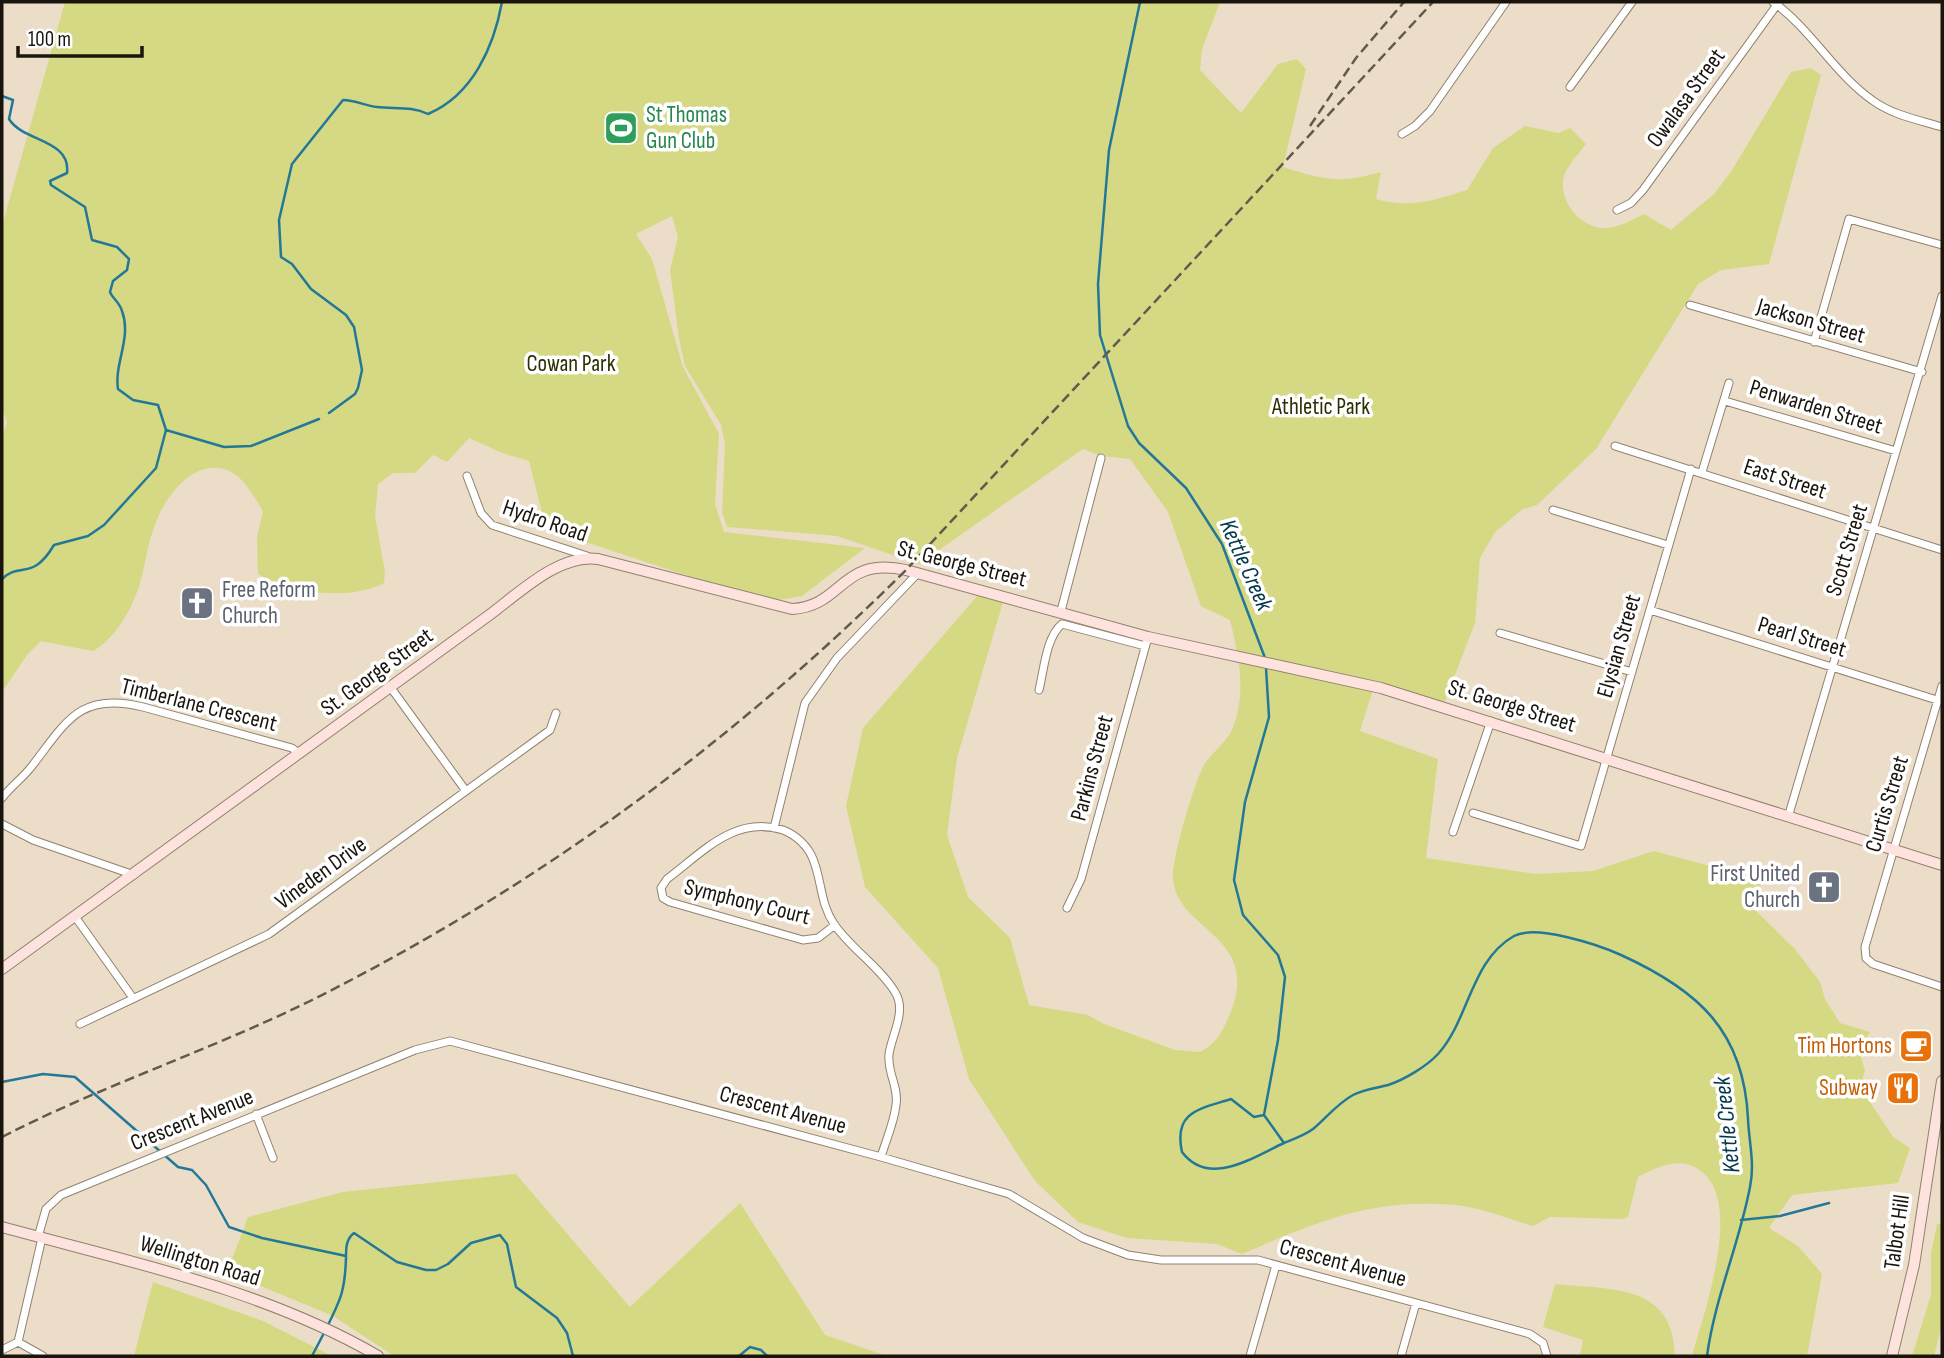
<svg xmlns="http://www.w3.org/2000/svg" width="1944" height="1358" viewBox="0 0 1944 1358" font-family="'Sofia Sans Condensed',sans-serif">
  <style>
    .green { fill: #d5d983 }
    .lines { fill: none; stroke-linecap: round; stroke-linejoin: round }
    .stream { stroke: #247897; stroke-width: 2.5 }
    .street-casing { stroke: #90826f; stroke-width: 9 }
    .secondary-casing { stroke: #90826f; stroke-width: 12 }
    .street { stroke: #fff; stroke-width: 7 }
    .secondary { stroke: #fee2dd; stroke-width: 10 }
    .rail { stroke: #625a4d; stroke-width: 2.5; stroke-dasharray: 10 5; stroke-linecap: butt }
    .labels { text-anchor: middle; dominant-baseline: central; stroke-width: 7; stroke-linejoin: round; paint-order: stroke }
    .street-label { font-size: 23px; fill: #19140c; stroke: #fff }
    .leisure-label { font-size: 23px; fill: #27864d; stroke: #fff; text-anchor: start }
    .park-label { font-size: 23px; fill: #2c2e02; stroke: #fff }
    .worship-label { font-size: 23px; fill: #5b616d; stroke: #fff; text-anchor: start }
    .food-label { font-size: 23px; fill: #c56008; stroke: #fff; text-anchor: end }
    .water-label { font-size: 24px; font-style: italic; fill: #03384b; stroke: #fff }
  </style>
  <rect width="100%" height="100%" fill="#ecddc8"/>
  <!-- green -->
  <path class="green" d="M65 2H1220L1202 49 1200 70 1241 113 1278 64 1297 59 1306 69 1283 167C1326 180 1337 184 1381 172L1376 199C1408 209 1436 200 1467 190L1493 148 1525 126 1558 133 1570 128 1586 144C1580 153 1567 165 1564 176 1558 199 1578 226 1602 228 1616 229 1632 220 1644 214L1671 230 1714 194 1732 170 1791 72 1811 68 1821 75 1769 264 1721 270 1698 284 1596 449 1537 505 1523 509 1495 532 1480 558 1475 623 1443 706 1374 686 1360 731 1438 759 1426 858 1536 874 1593 871 1654 851 1762 880 1755 910 1795 949 1820 982 1825 999 1840 1023 1870 1032 1859 1050 1865 1071 1862 1079 1864 1093 1893 1137 1910 1148 1898 1183 1792 1195 1769 1228 1798 1246 1822 1274 1807 1356H1692C1704 1313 1743 1204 1702 1172 1682 1155 1659 1166 1638 1177L1628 1217 1623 1219 1550 1217 1533 1226C1508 1219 1480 1207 1455 1205 1370 1198 1317 1222 1242 1254L1217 1244 1127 1238 1078 1222 1035 1181 969 1079 938 968 865 887 846 806 863 728 978 595 1003 602 957 758 947 835 968 897 1010 938 1029 1005 1088 1015 1104 1024 1175 1050 1200 1052C1215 1045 1223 1031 1229 1016 1265 933 1172 931 1173 875 1173 856 1195 779 1205 763 1213 752 1226 742 1232 730 1247 694 1239 656 1230 620L1201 606 1168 512 1130 459 1101 456 1083 449 919 564 837 536 727 527 722 512 725 444 721 425 685 366 679 339 670 270 678 237 672 216 636 234 652 259 683 367 719 434 715 504 724 532 865 548 802 596 767 602 546 529 529 461 502 453 469 438 447 462 433 455 415 473H393L378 484 375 516 385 572 384 583C350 601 291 594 258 574L257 537 263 511C256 500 244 479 233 473 198 453 165 495 155 525 145 550 145 577 133 602 125 620 110 642 93 651L41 641 27 655 2 692V435L7 423 2 408V226Z
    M516 1174 630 1307 740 1203 825 1335 887 1356H394L333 1316 227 1272 248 1217 343 1192Z
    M1942 1223V1324L1934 1356H1912L1931 1295V1254L1937 1224Z
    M153 1282 263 1321 332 1356H134Z
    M1555 1284C1612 1290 1673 1283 1675 1356H1580L1583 1340 1543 1327Z"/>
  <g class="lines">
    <!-- stream -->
    <path class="stream" d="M1140 2 1109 150 1098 284 1100 335 1128 426 1139 443 1186 488 1222 544 1265 658
      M2 96 13 100 9 119C23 142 71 139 67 173L50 181 51 185 85 207 92 240 117 247 129 259 127 270 113 281 110 292C113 299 120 303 122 311 132 338 114 363 118 389L133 400 158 405 166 430 156 468 104 525 88 536 54 545C32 582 20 561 2 579
      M329 413 355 394 358 388 362 370 354 327 346 315 311 289 292 264 281 257 279 220 292 164 343 100C356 100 365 106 377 107 395 109 412 106 428 114 473 95 494 46 502 2
      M166 430 224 447 251 446 319 419
      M1266 668 1269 717 1245 802 1234 880 1243 915 1278 955 1285 977 1278 1040 1264 1115 1284 1143C1294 1139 1305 1135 1313 1129 1326 1118 1338 1103 1353 1095 1364 1089 1377 1088 1388 1085 1404 1080 1427 1066 1438 1054 1469 1020 1471 960 1514 936 1536 924 1599 945 1621 955 1698 990 1744 1031 1748 1119 1749 1143 1755 1163 1750 1187 1739 1245 1715 1297 1707 1356
      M2 1082 43 1074 75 1077 178 1167 192 1170 206 1185 229 1227 262 1238 346 1256
      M1264 1115 1254 1117 1231 1099C1200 1109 1173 1111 1182 1152 1209 1188 1253 1157 1284 1143
      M1741 1220 1780 1216 1829 1203
      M327 1327C341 1299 345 1290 346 1258 346 1248 346 1239 354 1233L397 1262 426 1270H436L448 1264 471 1243 500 1235 507 1244 516 1287 557 1318 567 1333 573 1356
      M312 1356 324 1333
      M739 1356 750 1347 761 1350 767 1356"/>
    <!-- street casing -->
    <g class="street-casing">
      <path id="street" d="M1773 2C1811 29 1834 73 1872 100 1892 115 1919 120 1942 127
        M1570 87 1632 2
        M1402 134 1415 126 1430 111 1506 2
        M1617 210 1631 203 1643 190 1779 2
        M1690 305 1922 372
        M1814 342 1849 219 1942 245
        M1725 401 1896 451
        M1615 446 1942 550
        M1702 472 1729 383
        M467 476 481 513 492 525 587 556
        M1553 510 1668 545
        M1650 610 1940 701
        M1061 611 1101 458
        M1500 633 1632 672
        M1942 686 1865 947 1866 958 1873 964 1942 987
        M391 688 466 791
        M1039 690C1044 670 1046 637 1062 624L1145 646
        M2 798C11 786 23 778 32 766 66 722 80 691 143 707L292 748 300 754
        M1473 813 1581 846 1691 469
        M1789 814 1942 296
        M2 824 33 840 134 875
        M774 828 805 703 837 658 918 573
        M1453 832 1491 721
        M1067 908 1081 879 1148 637
        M76 918 133 998
        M835 925 818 938 803 940 670 902 663 898 661 888 667 879C703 852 735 815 783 830 796 835 808 846 813 859 822 881 820 903 834 924 851 949 879 966 895 992 907 1011 892 1034 889 1054 887 1073 899 1087 896 1105 894 1123 886 1140 881 1157
        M80 1024 269 934 550 730 556 713
        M256 1114 273 1158
        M38 1237 46 1209 61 1195 415 1050 450 1041 881 1157 1009 1194 1083 1238 1128 1255 1161 1260H1258L1530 1334 1543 1343 1547 1356
        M18 1342 43 1356
        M2 1350 18 1342 42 1238
        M1250 1356 1276 1265
        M1401 1356 1416 1303"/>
    </g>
    <!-- secondary casing -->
    <g class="secondary-casing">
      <path id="secondary" d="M2 969 488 616C518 594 559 553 598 559L792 609C844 606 840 556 906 570L1148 637 1381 688 1942 865
        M2 1227C129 1262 263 1289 378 1356
        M1892 1356 1914 1265 1942 1081"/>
    </g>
    <!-- street -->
    <use href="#street" class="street"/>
    <!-- secondary -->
    <use href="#secondary" class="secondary"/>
    <!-- rail -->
    <path class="rail" d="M1310 126 1356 58 1404 2
      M2 1137C101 1086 208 1051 308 1002 531 891 730 745 906 570L1433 2"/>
  </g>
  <!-- icons -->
  <defs>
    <g id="stadium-square" transform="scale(1.75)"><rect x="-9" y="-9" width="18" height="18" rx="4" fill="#2e9e5b" stroke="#fff"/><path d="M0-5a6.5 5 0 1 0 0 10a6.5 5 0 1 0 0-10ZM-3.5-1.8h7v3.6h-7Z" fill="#fff"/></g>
    <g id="church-square" transform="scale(1.75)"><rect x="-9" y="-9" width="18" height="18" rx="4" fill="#6b7280" stroke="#fff"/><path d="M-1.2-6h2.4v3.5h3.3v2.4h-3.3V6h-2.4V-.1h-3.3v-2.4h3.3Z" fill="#fff"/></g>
    <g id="cafe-square" transform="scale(1.75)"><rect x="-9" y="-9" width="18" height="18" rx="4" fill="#e8710a" stroke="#fff"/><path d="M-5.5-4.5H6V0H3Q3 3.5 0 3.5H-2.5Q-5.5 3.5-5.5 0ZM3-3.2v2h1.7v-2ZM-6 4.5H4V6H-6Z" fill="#fff"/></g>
    <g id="restaurant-square" transform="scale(1.75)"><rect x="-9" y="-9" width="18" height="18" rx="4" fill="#e8710a" stroke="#fff"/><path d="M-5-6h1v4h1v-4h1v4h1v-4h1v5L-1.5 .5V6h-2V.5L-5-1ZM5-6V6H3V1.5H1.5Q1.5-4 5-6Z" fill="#fff"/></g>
  </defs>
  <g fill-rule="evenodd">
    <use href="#stadium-square" x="621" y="128"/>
    <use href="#church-square" x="197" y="603"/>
    <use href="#church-square" x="1824" y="887"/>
    <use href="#cafe-square" x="1916" y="1046"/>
    <use href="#restaurant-square" x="1903" y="1088"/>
  </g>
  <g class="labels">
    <!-- street labels -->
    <g class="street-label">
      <text transform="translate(1686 98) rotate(-54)">Owalasa Street</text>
      <text transform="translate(1811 321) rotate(16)">Jackson Street</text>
      <text transform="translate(1816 407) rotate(17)">Penwarden Street</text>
      <text transform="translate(1785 479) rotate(18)">East Street</text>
      <text transform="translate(545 521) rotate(19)">Hydro Road</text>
      <text transform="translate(1847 550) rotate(-73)">Scott Street</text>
      <text transform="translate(962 564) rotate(14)">St. George Street</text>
      <text transform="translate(1802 637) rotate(17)">Pearl Street</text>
      <text transform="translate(1619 646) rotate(-74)">Elysian Street</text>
      <text transform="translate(377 672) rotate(-36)">St. George Street</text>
      <text transform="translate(199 705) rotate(14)">Timberlane Crescent</text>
      <text transform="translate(1512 706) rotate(17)">St. George Street</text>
      <text transform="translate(1092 768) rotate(-75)">Parkins Street</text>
      <text transform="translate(1887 804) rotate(-73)">Curtis Street</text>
      <text transform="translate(321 873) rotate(-36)">Vineden Drive</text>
      <text transform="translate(747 902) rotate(14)">Symphony Court</text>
      <text transform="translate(783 1110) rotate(15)">Crescent Avenue</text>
      <text transform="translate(192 1120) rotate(-22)">Crescent Avenue</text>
      <text transform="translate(1897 1232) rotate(-82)">Talbot Hill</text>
      <text transform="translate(200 1261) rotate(17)">Wellington Road</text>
      <text transform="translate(1343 1263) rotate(15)">Crescent Avenue</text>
    </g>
    <!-- leisure labels -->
    <g class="leisure-label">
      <text x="646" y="115">St Thomas<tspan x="646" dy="26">Gun Club</tspan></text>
    </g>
    <!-- park labels -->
    <g class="park-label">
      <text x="571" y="364">Cowan Park</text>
      <text x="1321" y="407">Athletic Park</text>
    </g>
    <!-- worship labels -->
    <g class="worship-label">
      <text x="222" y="590">Free Reform<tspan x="222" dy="26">Church</tspan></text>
      <text x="1800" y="874" text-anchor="end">First United<tspan x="1800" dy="26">Church</tspan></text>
    </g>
    <!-- food labels -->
    <g class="food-label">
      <text x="1892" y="1046">Tim Hortons</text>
      <text x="1878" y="1088">Subway</text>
    </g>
    <!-- water labels -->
    <g class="water-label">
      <text transform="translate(1246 565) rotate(66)">Kettle Creek</text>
      <text transform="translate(1727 1125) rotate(-96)">Kettle Creek</text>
    </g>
  </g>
  <!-- border -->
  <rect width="1944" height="1358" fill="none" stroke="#19140c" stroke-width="7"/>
  <!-- scale -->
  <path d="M18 46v10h124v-10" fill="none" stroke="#19140c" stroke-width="3.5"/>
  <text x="28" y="46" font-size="21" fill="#19140c" stroke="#ffffff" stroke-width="5" paint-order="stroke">100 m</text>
</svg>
